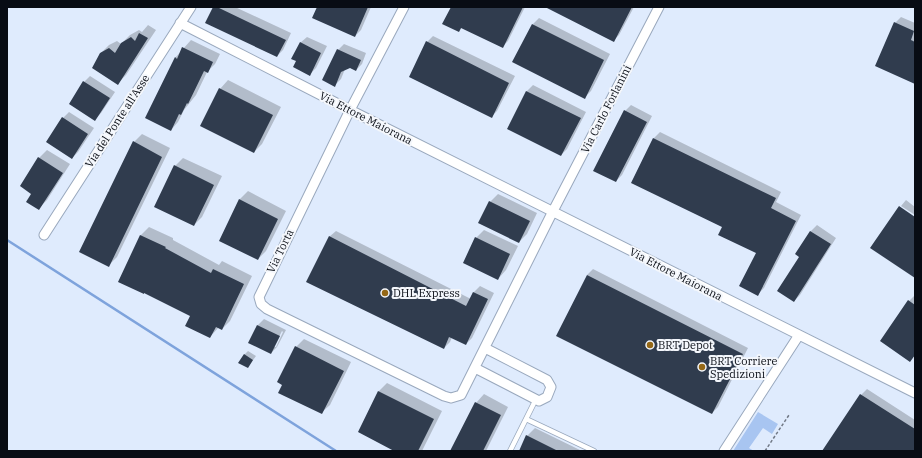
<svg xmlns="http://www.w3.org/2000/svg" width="922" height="458" viewBox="0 0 922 458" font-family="'IBM Plex Serif',serif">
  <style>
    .green { fill: #a8c5f1 }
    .shadow { fill: #0003; fill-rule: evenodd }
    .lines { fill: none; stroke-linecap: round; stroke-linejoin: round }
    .stream { stroke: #7ea3dc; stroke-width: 2.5 }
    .building { fill: #303c4e }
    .lane-casing { stroke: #99a8bd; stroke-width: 6 }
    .street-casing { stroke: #99a8bd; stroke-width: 11 }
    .path { stroke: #717986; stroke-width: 1.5; stroke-dasharray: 3 2; stroke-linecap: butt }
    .lane { stroke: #fff; stroke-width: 4.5 }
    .street { stroke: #fff; stroke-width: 9 }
    .poi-dot { fill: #956816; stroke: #f4f7fc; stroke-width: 1.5 }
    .labels { text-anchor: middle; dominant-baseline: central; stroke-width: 4; stroke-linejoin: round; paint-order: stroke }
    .street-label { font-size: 11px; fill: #080c14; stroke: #f4f7fc }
    .poi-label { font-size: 11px; fill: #080c14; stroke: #f4f7fc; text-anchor: start }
  </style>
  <rect width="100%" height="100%" fill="#dfebfd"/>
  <!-- green -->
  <path class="green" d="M758 412 778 424 772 434 763 428 749 448 754 451H733Z"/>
  <!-- shadow -->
  <path class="shadow" d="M214 7H235L291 33 283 50 277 56Z
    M318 7H371L361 30 355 36Z
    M452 7H525L508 41 502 47 462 27 459 31Z
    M548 7H634L619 35 613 41Z
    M901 17 915 23V83L895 23Z
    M539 18 610 54 591 91 585 97 533 24Z
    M148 25 156 30 126 75 118 83 101 53 109 45 117 41 121 44 130 35 139 30 142 32Z
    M433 36 515 76 497 111 491 117 427 42Z
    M307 37 327 46 316 68 310 74 297 61 300 43Z
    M191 40 220 54 215 64 207 72 196 95 184 110 178 122 171 130 175 58Z
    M344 44 366 53 362 64 356 70 350 67 345 69 341 79 335 85 338 50Z
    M90 76 115 92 101 113 95 119 84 82Z
    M228 80 281 107 262 144 254 152 220 89Z
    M533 85 586 112 567 149 561 155 508 128 527 91Z
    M631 105 652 116 622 175 616 181 625 111Z
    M69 112 94 128 78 152 72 158 63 118Z
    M660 132 781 192 776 202 801 215 764 288 758 294 757 253 723 227 632 182 654 138Z
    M142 134 170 148 117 257 109 265 134 142Z
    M47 150 70 164 47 200 39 208 33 193 39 158Z
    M183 158 222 176 202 217 194 225 175 166Z
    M248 191 286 211 266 251 258 259 220 240 240 199Z
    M498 194 537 213 527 234 519 242 490 202Z
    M906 200 915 207V215L901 206Z
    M817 225 836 238 800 295 794 301 800 256 810 232Z
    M149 227 173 238V240L219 265 222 261 252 276 230 321 222 329 219 327 210 337 191 315 144 292 119 282 141 235Z
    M484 230 518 246 506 270 498 279 476 238Z
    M336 231 471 299 474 292 480 286 494 293 472 338 466 344 452 337 450 342 444 348 329 237Z
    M593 269 748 348 718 407 712 413 587 275Z
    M915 295V355L910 360 909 301Z
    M264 319 286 330 277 347 271 353 249 342 258 325ZM282 331 283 332 276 347H274Z
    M304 339 351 362 330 405 321 413 296 347Z
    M248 351 256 356 248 367 244 355Z
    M387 383 442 411 422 451H396L359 432 379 391Z
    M867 389 915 420V451H823L861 395Z
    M484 394 508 407 486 451H451L476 403Z
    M535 428 582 451H520L527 436Z"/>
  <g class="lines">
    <!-- stream -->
    <path class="stream" d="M7 240 336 451"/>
  </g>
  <!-- building -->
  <path class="building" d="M213 7H217L286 40 277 57 205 23Z
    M317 7H368L355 37 312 18Z
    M451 7H523L503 48 461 28 459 32 442 24Z
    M545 7H632L614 42Z
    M894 22 914 31 911 40 915 42V84L875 66Z
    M532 24 604 60 585 99 512 62Z
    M139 33 148 38 118 85 92 68 100 53 109 48 115 53 121 43 131 37 135 41Z
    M426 41 509 83 492 118 409 77Z
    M300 42 321 53 310 76 293 67 296 61 291 59Z
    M182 47 213 62 208 73 204 71 188 104 187 103 181 115 179 114 171 131 145 118 175 57 177 59Z
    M337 49 361 60 356 71 350 68 341 72 335 87 322 80Z
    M83 81 110 98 95 121 69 104Z
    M219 88 273 115 254 153 200 126Z
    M526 91 581 118 561 156 507 129Z
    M624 110 647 122 616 182 593 171Z
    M62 117 88 134 72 159 46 142Z
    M653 138 776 198 771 208 796 221 758 296 739 286 756 253 718 235 722 227 631 183Z
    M133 141 162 157 109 267 79 252Z
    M38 157 63 173 39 210 26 202 31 194 20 186Z
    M174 165 214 185 194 226 154 207Z
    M239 199 278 219 258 260 219 241Z
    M489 201 530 221 519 243 478 223Z
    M899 206 915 217V278L870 248Z
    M810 231 831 244 794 302 777 291 799 257 795 254Z
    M140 235 166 247 165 248 211 273 213 269 244 284 222 330 216 327 210 338 185 326 190 316 144 293V294L118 282Z
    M329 236 466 306 473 292 488 299 466 345 449 337 444 349 306 282Z
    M475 237 510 254 498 280 463 263Z
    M587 275 743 354 712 414 556 336Z
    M908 300 915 305V355L910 362 880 341Z
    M257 325 280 336 271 354 248 343Z
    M295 346 344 371 322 414 278 393 282 385 277 382Z
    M244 354 253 360 248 368 238 363Z
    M378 391 434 419 418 451H394L358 432Z
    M860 394 915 429V451H822Z
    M475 402 501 415 483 451H450Z
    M526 435 558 451H519Z"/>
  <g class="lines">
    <!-- lane casing -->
    <g class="lane-casing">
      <path id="lane" d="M526 419 594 451
        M510 451 536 399"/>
    </g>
    <!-- street casing -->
    <g class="street-casing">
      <path id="street" d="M404 7 350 110 259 297 261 304 267 309 444 396 451 398 461 395 553 211 659 7
        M180 23 350 110 915 393
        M44 235 191 7
        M475 368 539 401 547 397 551 387 547 380 485 348
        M724 451 799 335"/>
    </g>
    <!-- path -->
    <path class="path" d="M765 451 789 415"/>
    <!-- lane -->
    <use href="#lane" class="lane"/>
    <!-- street -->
    <use href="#street" class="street"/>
  </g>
  <!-- markers -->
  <g class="poi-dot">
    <circle cx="385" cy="293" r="4"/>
    <circle cx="650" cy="345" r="4"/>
    <circle cx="702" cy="367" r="4"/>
  </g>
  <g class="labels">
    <!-- street labels -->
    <g class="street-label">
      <text transform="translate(606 109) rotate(-63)">Via Carlo Forlanini</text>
      <text transform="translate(366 118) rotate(27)">Via Ettore Maiorana</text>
      <text transform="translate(117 121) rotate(-57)">Via del Ponte all'Asse</text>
      <text transform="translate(280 251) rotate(-64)">Via Torta</text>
      <text transform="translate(676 274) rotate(27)">Via Ettore Maiorana</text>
    </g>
    <!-- poi labels -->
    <g class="poi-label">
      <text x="393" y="293">DHL Express</text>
      <text x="658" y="345">BRT Depot</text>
      <text x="710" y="361">BRT Corriere<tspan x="710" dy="13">Spedizioni</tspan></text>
    </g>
  </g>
  <!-- border -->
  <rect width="922" height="458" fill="none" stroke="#080c14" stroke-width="16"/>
</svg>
